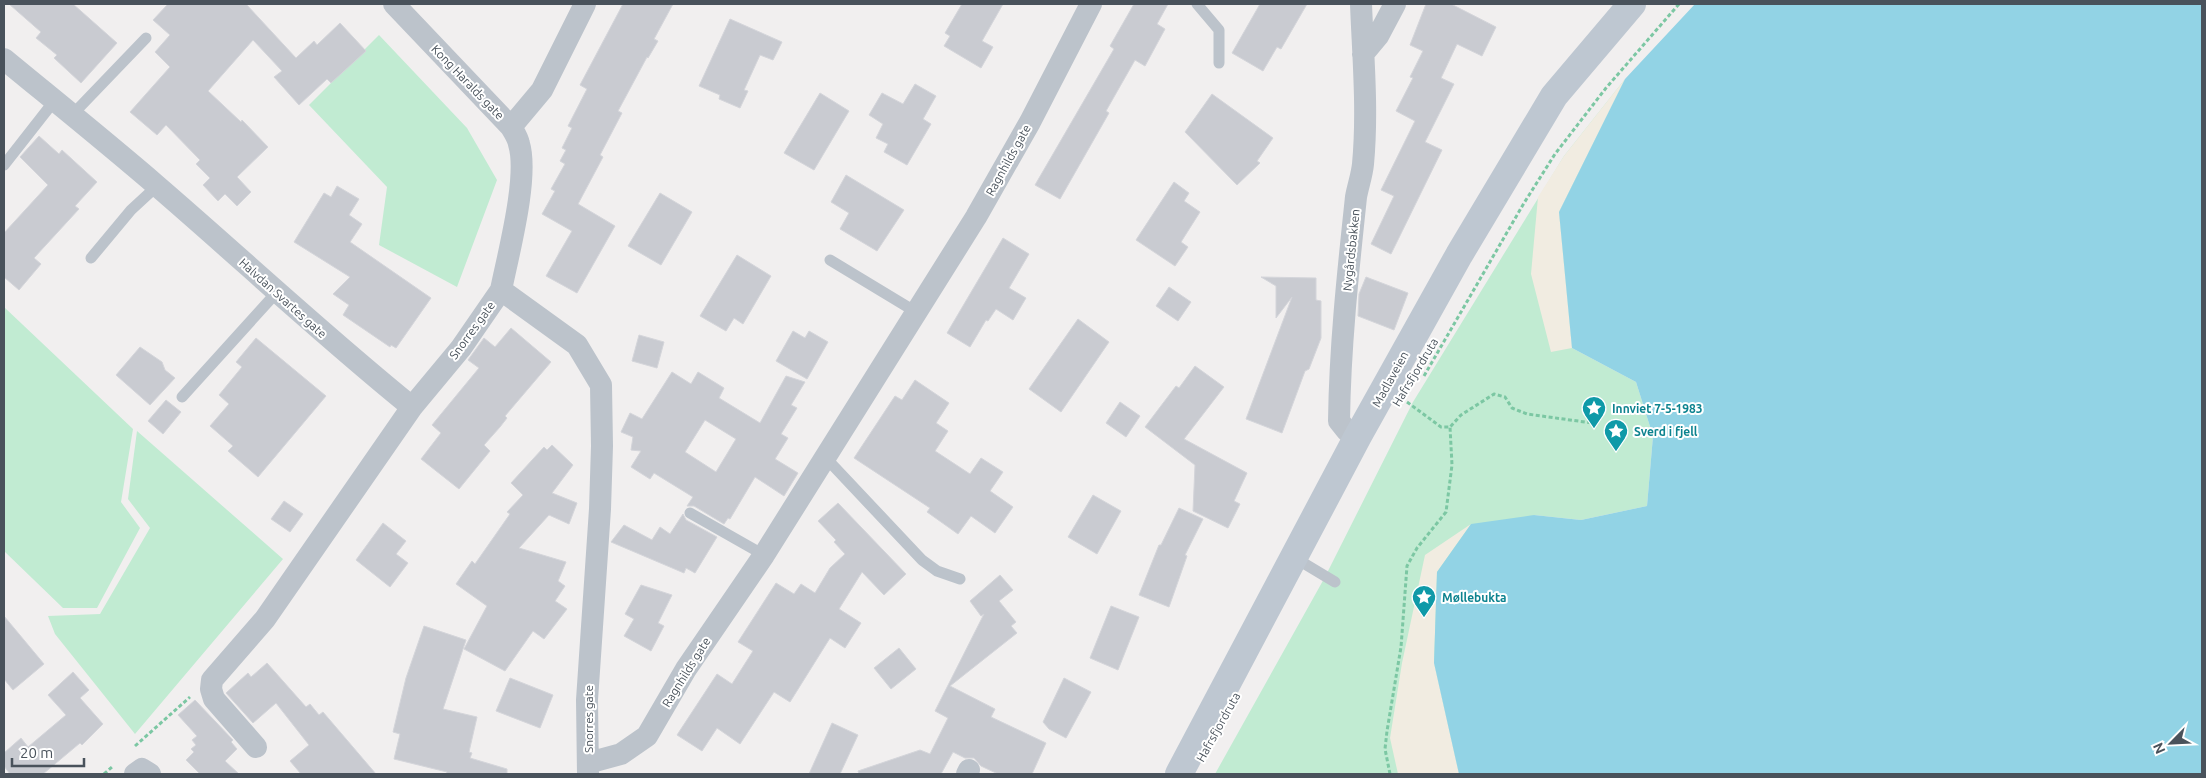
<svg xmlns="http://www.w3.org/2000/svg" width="2206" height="778" viewBox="0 0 2206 778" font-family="Ubuntu,sans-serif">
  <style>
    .green { fill: #c1ebd2 }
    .sand { fill: #f1ece1 }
    .water { fill: #92d3e5 }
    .building { fill: #c9cbd1; stroke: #d4d5da; fill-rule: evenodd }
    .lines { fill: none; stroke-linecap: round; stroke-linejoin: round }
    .path { stroke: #7cc7a3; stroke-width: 3; stroke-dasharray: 4 2.5; stroke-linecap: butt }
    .service { stroke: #bcc3cb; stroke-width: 11 }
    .minor { stroke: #bcc3cb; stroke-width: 22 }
    .secondary { stroke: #bec7d1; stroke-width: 28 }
    .labels { text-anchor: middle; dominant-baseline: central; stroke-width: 4; stroke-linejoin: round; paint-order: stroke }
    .street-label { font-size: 12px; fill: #49525b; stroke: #fff }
    .culture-label { font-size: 12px; font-weight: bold; fill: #0d838f; stroke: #fff; text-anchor: start }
  </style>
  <rect width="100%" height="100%" fill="#f1efef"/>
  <!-- green -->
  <path class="green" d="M379 35 467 128 497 180 457 287 379 245 387 187 309 105Z
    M1625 79 1559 212 1572 348 1636 382 1653 436 1647 506 1581 520 1534 515 1434 663 1459 774H1215L1325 577 1413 402 1564 156Z
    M4 307 133 429 121 502 140 528 97 608H63L4 551Z
    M137 431 283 559 135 734 55 634 48 616 100 614 150 528 128 499Z"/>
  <!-- sand -->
  <path class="sand" d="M1625 79 1559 212 1572 348 1551 352 1531 274 1538 197 1564 156Z
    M1471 524 1437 572 1434 663 1459 774H1398L1390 738 1402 663 1425 555Z"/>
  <!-- water -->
  <path class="water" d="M1695 4H2202V774H1459L1434 663 1437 572 1471 524 1534 515 1581 520 1647 506 1653 436 1636 382 1572 348 1559 212 1625 79Z"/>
  <!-- building -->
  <path class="building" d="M9 4H73L117 43 81 83 54 58 57 55 36 38 41 32Z
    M168 4H246L296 58 314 41 317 45 340 23 366 51 331 83 327 79 299 105 274 77 282 71 253 40 208 91 241 122 242 120 268 147 237 177 251 192 237 206 225 194 218 201 203 185 210 178 196 164 200 160 166 125 157 135 130 112 170 67 155 52 170 35 153 20Z
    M623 4H673L654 39 658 41 648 58 647 57 618 111 622 113 600 155 603 157 578 204 615 226 577 293 546 276 572 231 542 214 555 191 551 189 565 164 560 161 566 150 562 148 572 128 568 126 587 89 580 85Z
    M962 4H1003L982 41 993 47 981 68 944 46 950 36 945 33Z
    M1134 4H1168L1157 24 1165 29 1145 66 1135 60 1106 111 1109 113 1060 199 1035 185 1114 49 1110 46Z
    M1260 4H1307L1281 49 1277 47 1263 71 1232 53Z
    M1426 4H1451L1496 27 1482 56 1457 44 1441 78 1454 84 1425 142 1442 150 1391 254 1371 244 1394 196 1381 190 1415 121 1396 111 1413 78 1410 77 1423 51 1410 45Z
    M730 19 782 42 773 60 760 55 744 90 748 91 740 108 719 99 720 95 699 86Z
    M915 84 936 96 923 119 931 124 907 165 884 152 888 144 876 138 883 124 869 115 882 93 903 104Z
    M820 93 849 111 814 170 784 153Z
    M1212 94 1273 138 1257 161 1260 163 1237 185 1185 132Z
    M39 136 59 154 62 150 97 182 75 206 79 209 34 258 41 264 19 290 4 277V233L48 185 20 157Z
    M846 175 904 210 877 251 840 229 849 213 831 202Z
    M1174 182 1189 193 1184 201 1200 212 1181 242 1188 247 1175 266 1136 240Z
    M337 186 359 199 349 215 362 224 350 242 431 298 396 348 391 345 390 347 343 315 349 305 333 294 350 277 294 242 324 193 331 197Z
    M660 193 692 212 661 265 628 246Z
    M1003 238 1029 254 1009 288 1026 298 1013 320 996 309 988 321 986 320 970 347 947 333Z
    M737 255 771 276 743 324 734 318 726 331 700 316Z
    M1261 277 1316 278V300L1321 301V338L1309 369 1305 371 1282 433 1246 419 1292 297 1276 318V286Z
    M1366 277 1408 293 1394 330 1358 316 1359 294Z
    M1169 287 1191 302 1178 321 1156 306Z
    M1078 319 1109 342 1061 412 1029 389Z
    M511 328 551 362 505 416 507 418 500 427 484 445 490 451 459 489 421 459 441 433 432 425 479 368 468 360 484 338 495 347Z
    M793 331 805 338 809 331 828 342 807 379 776 361Z
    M639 335 664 342 657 368 632 361Z
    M256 338 326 396 258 477 228 451 233 446 210 426 229 404 219 395 242 367 236 362Z
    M140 347 162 362 165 370 175 378 150 405 116 375Z
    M1195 366 1224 387 1184 439 1247 473 1234 501 1240 504 1228 528 1193 511 1195 465 1145 427 1176 386 1179 388Z
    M672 372 691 384 698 372 724 388 719 398 760 423 786 376 805 382 791 405 797 408 781 434 788 438 775 459 798 473 784 496 755 477 730 519 728 518 724 524 694 506H687L693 497 654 473 650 479 631 467 641 451 631 450 633 437 621 432 630 413 642 419ZM705 420 736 439 716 472 685 452Z
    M915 380 949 403 936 423 948 431 935 451 970 474 981 458 1003 472 990 491 1013 507 995 533 971 516 958 534 927 512 930 508 854 458 895 396 902 400Z
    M166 400 181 412 163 434 148 421Z
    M1120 402 1140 416 1126 437 1106 423Z
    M552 445 573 465 552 493 577 503 569 524 549 515 519 548 566 562 558 581 565 586 555 601 567 609 544 639 533 631 505 671 464 649 487 606 456 584 472 561 475 564 510 514 507 512 523 495 511 483 544 447 547 450Z
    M1093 495 1121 511 1097 554 1068 537Z
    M284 501 303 514 290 532 271 519Z
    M838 503 906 574 884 595 862 572 839 609 861 623 845 648 830 638 790 702 774 692 740 744 717 728 702 751 677 735 717 674 732 684 753 651 738 642 776 583 794 594 801 584 815 593 830 568 845 554 834 542 836 540 818 521Z
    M1179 508 1203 519 1185 555 1187 556 1169 607 1139 595 1159 545H1161Z
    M683 514 686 520 717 537 695 573 686 568 684 573 611 542 624 525 652 540 660 527 670 534Z
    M383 523 406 541 396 554 408 563 390 587 356 560Z
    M1000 575 1013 590 999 601 1016 622 1011 626 1017 633 950 686 995 709 991 717 1046 743 1032 774H998L981 766 974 758H965L953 752 941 774H859L858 771 920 750 930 754 948 718 935 711 984 614 981 616 970 601Z
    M641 585 672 595 658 623 664 626 651 651 624 636 634 619 625 614Z
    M1111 606 1139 617 1118 670 1090 658Z
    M4 616 44 664 13 690 4 679Z
    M424 626 466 640 443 709 477 717 469 752 472 753 470 758 507 769V774H446L447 772 394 759 400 734 393 732 406 678Z
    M899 648 916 669 891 689 874 668Z
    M267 663 306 707 310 704 319 715 323 712 376 774H301L290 761 309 745 276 703 253 723 226 693 248 673 251 677Z
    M73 672 89 690 80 698 103 724 82 745 80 743 43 774H10L4 766V753L21 738 28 747 66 715 48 695Z
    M510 678 553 695 540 728 496 711Z
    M1064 678 1091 692 1066 738 1049 729 1043 722Z
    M195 700 233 740 231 742 237 749 225 761 239 774H200L186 760 194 752 191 749 196 745 192 740 197 736 178 715Z
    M832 723 858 735 840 774H809Z"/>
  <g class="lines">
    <!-- path -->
    <path class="path" d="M1424 376 1524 203 1555 154 1606 88 1679 4
      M1407 402 1441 427H1450L1461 415 1494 394 1505 397 1512 408 1527 414 1592 423
      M135 746 190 697
      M104 774 112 767
      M1390 774 1385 749 1387 731 1401 647 1407 566 1417 548 1446 512 1452 465 1450 427"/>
    <!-- service -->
    <path class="service" d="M1197 4 1219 30V63
      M73 114 146 38
      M4 165 55 100
      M91 258 131 210 157 186
      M830 260 916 312
      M182 397 277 292
      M825 457 922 560 937 571 960 579
      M690 513 764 555
      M1295 558 1335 582"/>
    <!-- minor -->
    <path class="minor" d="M394 4 511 127C514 132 518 138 519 144 529 177 508 255 501 290
      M1363 54 1378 36 1395 4
      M4 59C55 101 106 142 156 185 242 259 324 336 412 407
      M511 127 542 90 585 4
      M1358 436 1347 431 1339 421C1340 346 1348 272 1356 197 1358 186 1362 175 1363 164 1368 111 1363 56 1361 4
      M256 747 214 699 211 689 212 680 265 619 412 407 461 348 501 290 577 345 601 385 602 446 600 509 587 700 588 774
      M588 763 621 754 647 736 686 669 764 555 976 217 1030 122 1091 4
      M135 774 142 769 150 774
      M967 774 969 770"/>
    <!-- secondary -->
    <path class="secondary" d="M1179 774 1358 436 1459 255 1554 96 1632 4"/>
  </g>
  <!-- icons -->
  <defs>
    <g id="sight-pin" transform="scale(1.25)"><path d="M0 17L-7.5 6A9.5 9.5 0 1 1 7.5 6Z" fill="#0f9aa8" stroke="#fff"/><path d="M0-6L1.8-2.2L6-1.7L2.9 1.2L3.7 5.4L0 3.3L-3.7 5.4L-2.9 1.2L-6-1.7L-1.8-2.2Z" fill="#fff"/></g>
  </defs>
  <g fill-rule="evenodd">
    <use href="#sight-pin" x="1594" y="408"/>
    <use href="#sight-pin" x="1616" y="431"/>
    <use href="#sight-pin" x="1424" y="597"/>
  </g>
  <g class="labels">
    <!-- street labels -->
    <g class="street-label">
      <text transform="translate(468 82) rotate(46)">Kong Haralds gate</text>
      <text transform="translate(1008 160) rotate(-61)">Ragnhilds gate</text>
      <text transform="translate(1351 250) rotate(-84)">Nygårdsbakken</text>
      <text transform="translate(283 298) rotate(42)">Halvdan Svartes gate</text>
      <text transform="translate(472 330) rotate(-54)">Snorres gate</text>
      <text transform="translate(1415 372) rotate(-59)">Hafrsfjordruta</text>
      <text transform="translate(1390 379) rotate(-61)">Madlaveien</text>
      <text transform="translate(686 672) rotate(-58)">Ragnhilds gate</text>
      <text transform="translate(588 719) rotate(-90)">Snorres gate</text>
      <text transform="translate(1218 727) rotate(-61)">Hafrsfjordruta</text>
    </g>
    <!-- culture labels -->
    <g class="culture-label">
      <text x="1612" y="408">Innviet 7-5-1983</text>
      <text x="1634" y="431">Sverd i fjell</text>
      <text x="1442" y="597">Møllebukta</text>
    </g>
  </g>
  <!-- border -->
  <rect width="2206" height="778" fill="none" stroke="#49525b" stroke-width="10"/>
  <!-- north arrow -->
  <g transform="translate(2171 743) rotate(246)" stroke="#ffffff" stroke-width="4" paint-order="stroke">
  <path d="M0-4L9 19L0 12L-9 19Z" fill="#49525b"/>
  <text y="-8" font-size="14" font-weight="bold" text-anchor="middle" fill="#49525b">N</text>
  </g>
  <!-- scale -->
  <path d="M12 758v8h72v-8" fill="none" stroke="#49525b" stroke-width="2.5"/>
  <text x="20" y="758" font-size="15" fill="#49525b" stroke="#ffffff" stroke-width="4" paint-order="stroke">20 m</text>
</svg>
